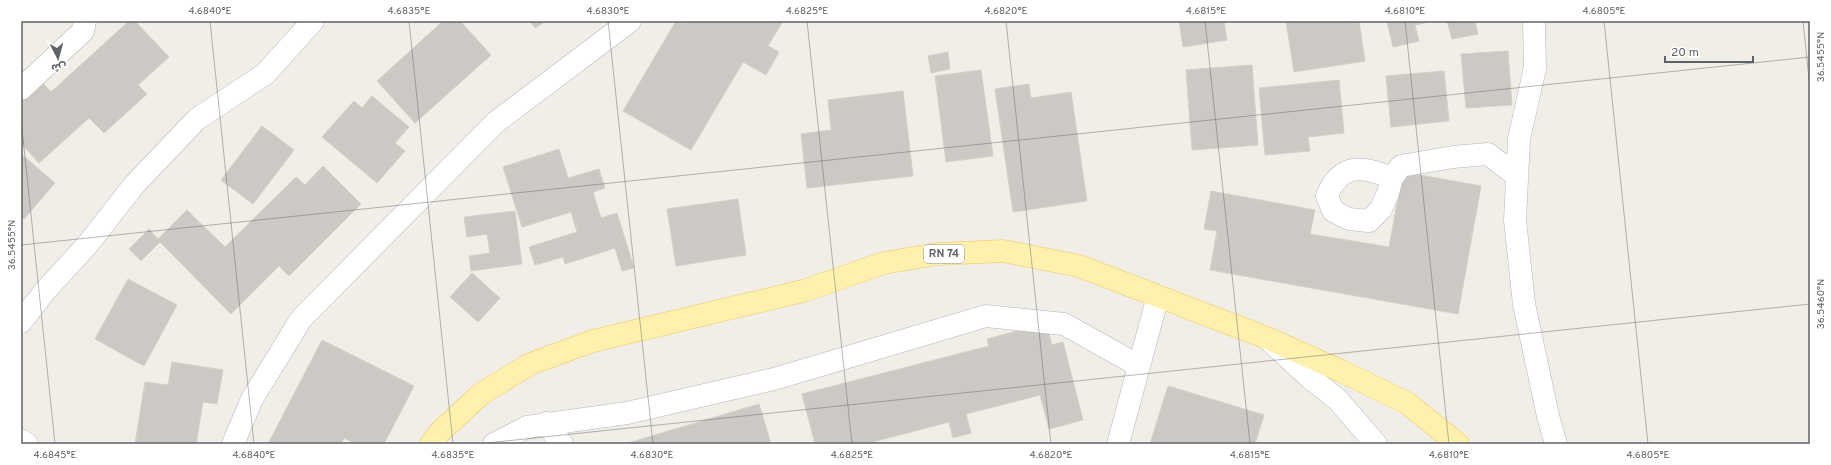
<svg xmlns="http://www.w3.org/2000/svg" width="1831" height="465" viewBox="0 0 1831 465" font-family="Overpass,'Noto Sans Arabic',sans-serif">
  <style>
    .building { fill: #ccc9c4; stroke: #d5d0c5 }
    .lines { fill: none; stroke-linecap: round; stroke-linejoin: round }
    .minor-casing { stroke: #b4b7bb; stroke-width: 23 }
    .primary-casing { stroke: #f0c85f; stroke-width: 23 }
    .minor { stroke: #fff; stroke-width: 22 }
    .primary { stroke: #fef1ae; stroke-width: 22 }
    .ticks { fill: none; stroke: #5e6267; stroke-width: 1; stroke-opacity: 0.45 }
    .labels { text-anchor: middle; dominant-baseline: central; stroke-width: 3.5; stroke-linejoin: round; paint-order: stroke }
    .shield { fill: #fff; stroke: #8e9195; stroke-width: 1 }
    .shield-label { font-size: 11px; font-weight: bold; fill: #5e6267 }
    .neatline { fill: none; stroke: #5e6267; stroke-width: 1.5 }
    .ticks-label { font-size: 10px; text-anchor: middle; fill: #5e6267 }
  </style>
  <rect width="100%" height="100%" fill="#f0eee7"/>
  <!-- building -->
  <path class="building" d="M129 21H135L169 57 138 85 147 94 104 133 89 118 39 163 21 143V99L41 81 51 92Z
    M443 21H460L491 55 415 123 377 81Z
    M530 21H546L535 28Z
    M676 21H681L686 24 688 21H783L768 46 779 52 766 75 743 62 691 150 623 111Z
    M1179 21H1224L1227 40 1183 47Z
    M1286 21H1359L1365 61 1294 72Z
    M1387 21H1433L1415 25 1419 41 1393 47Z
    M1447 21H1475L1478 34 1452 39Z
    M1508 51 1512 105 1466 108 1461 54Z
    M948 52 950 69 931 73 928 56Z
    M1252 65 1258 145 1192 150 1186 70Z
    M981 70 993 156 946 162 935 76Z
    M1444 71 1449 121 1391 127 1386 76Z
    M1339 80 1344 133 1308 137 1310 151 1265 155 1259 88Z
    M1029 84 1031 98 1071 92 1087 201 1013 212 995 89Z
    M903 91 913 176 807 188 801 134 831 130 828 100Z
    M372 96 409 127 395 143 405 151 377 183 322 137 354 101 362 108Z
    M262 126 294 150 253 204 221 180Z
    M559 149 568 178 599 169 605 188 593 192 601 218 617 213 634 268 622 271 615 248 565 264 563 257 535 265 529 247 577 232 571 212 522 227 503 167Z
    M21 154 55 183 24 219 21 216Z
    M323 166 361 204 289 276 279 266 231 314 160 242 141 261 129 249 149 229 158 239 187 210 225 247 296 177 305 185Z
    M1403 172 1481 186 1458 314 1210 270 1217 231 1204 229 1211 191 1315 210 1310 234 1389 247Z
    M738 199 746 255 676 266 667 209Z
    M515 211 522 264 471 271 469 256 490 253 487 234 467 237 464 217Z
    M472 273 500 298 478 322 450 297Z
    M128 279 177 305 144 366 95 339Z
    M1046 323 1052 345 1063 342 1083 420 1049 429 1040 395 966 414 971 433 953 438 949 422 873 442 874 444H815L802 394 989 346 987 339Z
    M322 340 414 386 384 444H356L344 438 341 444H268Z
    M172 362 223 370 217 404 203 402 196 444H135L145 382 168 385Z
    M1168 386 1264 415 1255 444H1150Z
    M759 404 771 444H625Z"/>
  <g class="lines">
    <!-- minor casing -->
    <g class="minor-casing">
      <path id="minor" d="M1534 21 1535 68 1519 139 1515 220 1524 304 1548 416 1556 444
        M21 89 83 31 85 21
        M1392 178C1363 166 1341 162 1327 196L1333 211 1349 219 1369 221 1381 209 1388 193 1392 178 1401 166 1453 157 1488 154 1517 176
        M21 322 45 291 88 244 134 185 197 119 265 74 313 21
        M1271 342 1310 378 1337 399 1376 444
        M546 423 562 444
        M21 440 27 444
        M233 444 252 399 301 319 496 122 630 21
        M494 444 527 427 627 413 774 379 986 316 1064 324 1139 366
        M1118 444 1158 296"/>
    </g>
    <!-- primary casing -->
    <g class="primary-casing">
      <path id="primary" d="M431 444 440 432 481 394 530 364 593 341 803 291 884 263 937 254 1003 251 1079 266 1267 338 1341 371 1407 403 1458 444"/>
    </g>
    <!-- minor -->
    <use href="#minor" class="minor"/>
    <!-- primary -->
    <use href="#primary" class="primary"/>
  </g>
  <!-- ticks -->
  <path class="ticks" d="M210 21 254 444M409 21 453 444M608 21 653 444M807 21 852 444M1006 21 1051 444M1205 21 1250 444M1405 21 1449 444M1604 21 1648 444M1803 21 1810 89M21 119 55 444M21 245 1810 57M477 444 1810 304"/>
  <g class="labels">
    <!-- shield labels -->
    <rect class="shield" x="924" y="245" width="40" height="18" rx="3"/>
    <g class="shield-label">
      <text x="944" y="254">RN 74</text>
    </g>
  </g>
  <!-- border -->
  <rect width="1831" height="465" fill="none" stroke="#ffffff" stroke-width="44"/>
  <!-- north arrow -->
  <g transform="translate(58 58) rotate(174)" stroke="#ffffff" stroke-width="3" paint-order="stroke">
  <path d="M0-3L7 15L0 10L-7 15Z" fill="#5e6267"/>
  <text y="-6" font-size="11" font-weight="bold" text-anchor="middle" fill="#5e6267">ش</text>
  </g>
  <!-- scale -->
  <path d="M1665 56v6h88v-6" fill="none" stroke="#5e6267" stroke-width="2"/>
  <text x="1671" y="56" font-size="12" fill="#5e6267" stroke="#ffffff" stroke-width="3" paint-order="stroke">20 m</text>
  <rect x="22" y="22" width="1787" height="421" class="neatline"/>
  <g class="ticks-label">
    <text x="210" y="14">4.6840°E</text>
    <text x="409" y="14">4.6835°E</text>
    <text x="608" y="14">4.6830°E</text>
    <text x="807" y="14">4.6825°E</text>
    <text x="1006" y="14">4.6820°E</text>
    <text x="1206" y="14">4.6815°E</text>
    <text x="1405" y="14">4.6810°E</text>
    <text x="1604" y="14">4.6805°E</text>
    <text transform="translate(1820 57) rotate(-90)" y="4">36.5455°N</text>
    <text transform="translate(11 245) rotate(-90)" y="4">36.5455°N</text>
    <text transform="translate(1820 304) rotate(-90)" y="4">36.5460°N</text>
    <text x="55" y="458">4.6845°E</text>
    <text x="254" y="458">4.6840°E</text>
    <text x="453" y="458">4.6835°E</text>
    <text x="652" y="458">4.6830°E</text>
    <text x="852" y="458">4.6825°E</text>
    <text x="1051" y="458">4.6820°E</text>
    <text x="1250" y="458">4.6815°E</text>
    <text x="1449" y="458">4.6810°E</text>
    <text x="1648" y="458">4.6805°E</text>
  </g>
</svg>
